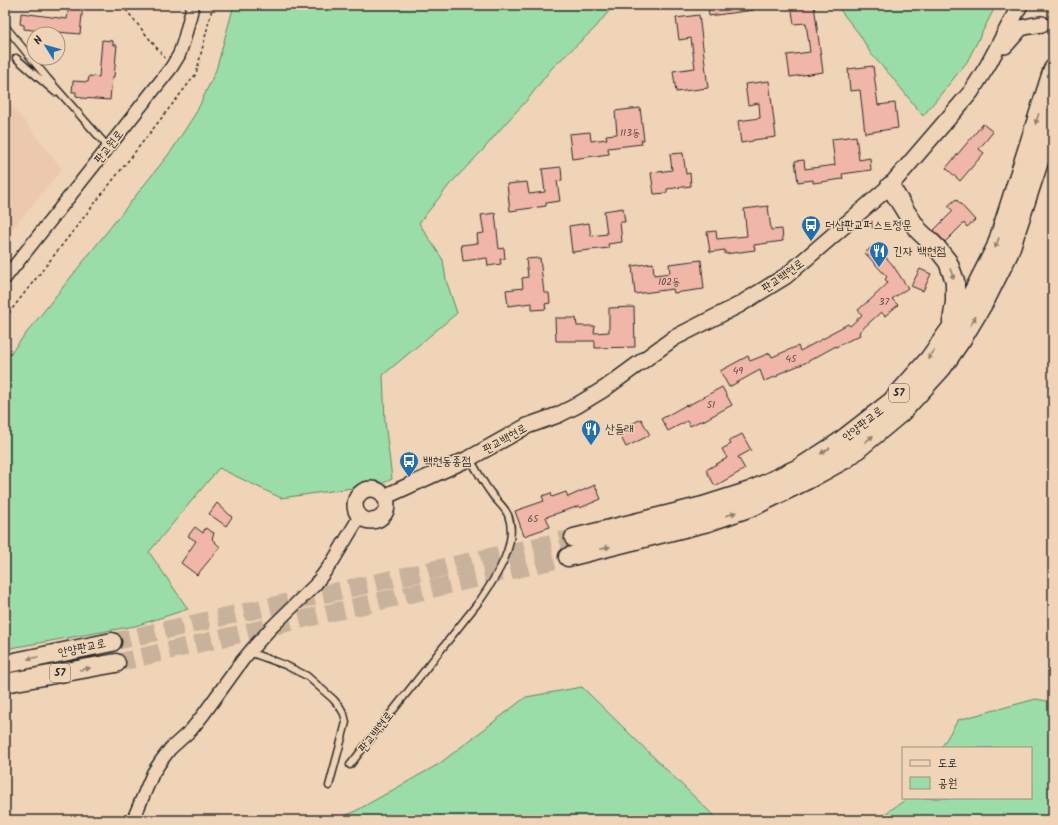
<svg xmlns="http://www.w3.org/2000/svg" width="1058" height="825" viewBox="0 0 1058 825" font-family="Kalam,'Poor Story',sans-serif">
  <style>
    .built { fill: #ecc8af }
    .green { fill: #9adda8; stroke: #62846a }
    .building { fill: #f0b6a8; stroke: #2b2b2b }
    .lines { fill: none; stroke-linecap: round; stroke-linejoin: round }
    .tertiary-tunnel { stroke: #c9b29b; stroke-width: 15; stroke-dasharray: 15 8; stroke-linecap: butt }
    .primary-tunnel { stroke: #c9b29b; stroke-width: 18; stroke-dasharray: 18 9; stroke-linecap: butt }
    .service-casing { stroke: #2b2b2b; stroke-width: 9 }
    .minor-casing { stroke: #2b2b2b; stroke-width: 15 }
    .tertiary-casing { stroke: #2b2b2b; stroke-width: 18 }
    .primary-casing { stroke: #2b2b2b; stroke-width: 21 }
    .path { stroke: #2b2b2b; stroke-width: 1.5; stroke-dasharray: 3 3; stroke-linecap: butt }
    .service { stroke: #f0d4b7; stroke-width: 6 }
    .minor { stroke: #f0d4b7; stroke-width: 12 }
    .tertiary { stroke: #f0d4b7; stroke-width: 15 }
    .primary { stroke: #f0d4b7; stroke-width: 18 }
    .oneway { fill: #8e8071 }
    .labels { text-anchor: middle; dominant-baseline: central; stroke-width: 3; stroke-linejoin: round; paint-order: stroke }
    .number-label { font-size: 10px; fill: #5c4e4a }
    .shield { fill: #f0d4b7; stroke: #665e55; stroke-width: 1 }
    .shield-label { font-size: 11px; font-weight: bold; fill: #2b2b2b }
    .street-label { font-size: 12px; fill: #2b2b2b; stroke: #f0d4b7 }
    .poi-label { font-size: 12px; fill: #2b2b2b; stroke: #f0d4b7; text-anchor: start }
  </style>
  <rect width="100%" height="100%" fill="#f0d4b7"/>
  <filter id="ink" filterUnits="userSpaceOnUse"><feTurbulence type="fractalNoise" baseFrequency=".025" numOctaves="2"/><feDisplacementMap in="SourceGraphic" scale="8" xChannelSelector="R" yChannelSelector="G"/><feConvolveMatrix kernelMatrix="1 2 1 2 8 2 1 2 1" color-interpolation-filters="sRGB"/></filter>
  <g filter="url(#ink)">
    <!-- built -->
    <path class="built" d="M5 97 62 169 5 238Z"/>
    <!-- green -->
    <path class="green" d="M234 5H614L595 28 551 69 528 99 503 126 482 151 450 184 419 223 443 260 446 280 457 313 383 375 385 422 392 479 379 485H374L281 498 219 468 149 552 188 609 135 626 5 649V360L172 150 197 111 216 70Z
      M836 5H996L967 62 923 116 892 77 871 54 860 35Z
      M582 687 718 820H332L352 813 439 764 526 697Z
      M1036 699 1053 702V820H876L908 798H1031V748H941L958 720Z"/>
    <!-- building -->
    <path class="building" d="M69 5H83L80 34 57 32V33L24 29V25L20 24 21 13 67 19Z
      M708 5H754V10L709 16Z
      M791 5H814L823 72 790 77 787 55 810 52 806 23 794 24Z
      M699 15 708 88 676 92 673 71 695 68 691 38 679 40 676 18Z
      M102 40 113 41V45H117L114 77H112L110 100 81 98V97L76 96V92H72L73 81 88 82 89 76 99 77Z
      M873 66 878 105 895 103 898 128 865 133 860 90 850 91 848 69Z
      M769 81 776 137 753 140V141L741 143 738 121 760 118 759 103 748 105 745 84Z
      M640 108 644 140H641L642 144 608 148 609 154 572 159 569 134 590 132 591 141 607 139 606 135 617 134 615 111Z
      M983 124 993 132 979 149 984 153 960 181 946 168Z
      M856 136 859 160 870 158 871 170 842 174 843 179 813 183V180L798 182 795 161 804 160 805 169 835 165 832 139Z
      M683 153 686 174 690 173 691 186 667 189V193L654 194 651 173 672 170 670 154Z
      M561 167 562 180 557 181 560 201 546 203V206L510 211 507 184 527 182 529 194 545 192 542 169Z
      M956 199 975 220 967 227 964 223 945 242 934 230 953 211 948 206Z
      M768 206 771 230 782 229 783 241 754 245 755 250 725 254V250L710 252 707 232 716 231 717 239 747 236 744 209Z
      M623 208 625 222H620L622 242 608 244 609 248 572 252 569 226 589 223 591 236 607 234 604 211Z
      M495 213 499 249 504 248 505 259H500L501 264 488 266 487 258 463 261 461 245 478 243 477 234 484 233 481 215Z
      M874 245 892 264 908 288 892 299 898 305 885 316 881 312 859 332 860 335 836 347V346L805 363 778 374V376L764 381 760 370 729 387 720 371 748 356 750 361 770 353 772 357 798 346 800 351 830 335 829 334 848 324 850 326 862 315 858 310 867 302H868L888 283 885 279 887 277 865 253Z
      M540 258 544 293H549L550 303 545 304 546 309 532 310V303L508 306 506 290 523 288 522 278 528 277 526 259Z
      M701 260 704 289 674 293 673 289 635 294 632 266 653 263 654 275 670 273 669 264Z
      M920 269 931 274 923 291 911 286Z
      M634 307 635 347 595 348V341H556L555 318H576L577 326H595L594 333 609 332V308Z
      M722 387 732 405 701 422 700 421 690 426 687 421 668 431 661 419 686 405 687 406Z
      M641 419 650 435 626 447 618 431Z
      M742 434 751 450 738 457 745 469 715 486 706 470 727 458 722 449 731 444 729 441Z
      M595 485 601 499 580 508 579 506 546 517 550 527 524 536 515 511 544 501 542 496 551 493 552 497 566 492 568 497Z
      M217 503 232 517 226 526 209 514Z
      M195 527 203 533 205 528 214 533 212 539 220 547 197 575 181 563 196 541 188 536Z"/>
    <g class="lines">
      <!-- tertiary-tunnel -->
      <path class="tertiary-tunnel" d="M1042 24 1053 26"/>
      <!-- primary-tunnel -->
      <path class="primary-tunnel" d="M112 642 574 538
        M116 663 568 557"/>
      <!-- service casing -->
      <g class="service-casing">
        <path id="service" d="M5 26 48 79 108 147
          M16 58 55 92
          M249 652 285 665 307 676 333 699 340 707 344 714 346 722 343 734 329 786
          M350 765 481 599C496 577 519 543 508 515 504 506 496 501 491 493 483 483 477 470 470 459"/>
      </g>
      <!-- minor casing -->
      <g class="minor-casing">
        <path id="minor" d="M5 278 171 68 179 55 184 40 193 5
          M133 820 153 773 161 761 170 749 191 730 203 715 242 661 252 649 271 628 315 585 333 561 360 516"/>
      </g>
      <!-- tertiary casing -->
      <g class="tertiary-casing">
        <path id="tertiary" d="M1005 46 1021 28 1030 26 1042 24
          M355 505a16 16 0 1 1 32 0a16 16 0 1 1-32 0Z
          M384 497 470 458 527 426 558 415 576 406 604 389 674 338 739 305 786 276 890 186 971 92 988 65 1020 5"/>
      </g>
      <!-- primary casing -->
      <g class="primary-casing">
        <path id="primary" d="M890 186 906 212 918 230 937 248 948 262 955 281V302L952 322
          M574 538 703 506 750 491 799 468 838 443 892 401 929 359 951 328 973 292 996 247 1053 69
          M568 557 708 522 754 506 807 480 847 458 902 412 942 368 964 336 986 299 1009 253 1053 119
          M5 664 112 642
          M5 683 116 663"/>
      </g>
      <!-- path -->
      <path class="path" d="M122 5 165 58
        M5 318 196 74 213 5"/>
      <!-- service -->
      <use href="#service" class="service"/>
      <!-- minor -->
      <use href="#minor" class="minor"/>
      <!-- tertiary -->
      <use href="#tertiary" class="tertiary"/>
      <!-- primary -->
      <use href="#primary" class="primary"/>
    </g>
    <!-- one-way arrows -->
    <defs><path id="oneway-solid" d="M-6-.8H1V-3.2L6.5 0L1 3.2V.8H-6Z"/></defs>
    <g class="oneway">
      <use href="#oneway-solid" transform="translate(1037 119) rotate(108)"/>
      <use href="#oneway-solid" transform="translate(997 243) rotate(110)"/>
      <use href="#oneway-solid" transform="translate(952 274) rotate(70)"/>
      <use href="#oneway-solid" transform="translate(973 321) rotate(-59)"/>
      <use href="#oneway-solid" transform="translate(931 355) rotate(127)"/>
      <use href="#oneway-solid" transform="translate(869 439) rotate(-39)"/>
      <use href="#oneway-solid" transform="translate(825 451) rotate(147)"/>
      <use href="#oneway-solid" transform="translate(731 514) rotate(-20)"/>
      <use href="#oneway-solid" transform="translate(605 548) rotate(-14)"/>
      <use href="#oneway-solid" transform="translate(33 658) rotate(168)"/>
      <use href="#oneway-solid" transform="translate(85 669) rotate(-10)"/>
    </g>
  </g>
  <!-- icons -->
  <defs>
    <g id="bus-pin" transform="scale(1)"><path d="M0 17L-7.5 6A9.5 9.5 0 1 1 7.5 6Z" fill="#1f6fb2" stroke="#f0d4b7"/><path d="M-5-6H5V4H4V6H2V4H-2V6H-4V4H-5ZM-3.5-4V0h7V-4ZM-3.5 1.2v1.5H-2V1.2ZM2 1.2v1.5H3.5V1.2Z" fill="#fff"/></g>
    <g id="restaurant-pin" transform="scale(1)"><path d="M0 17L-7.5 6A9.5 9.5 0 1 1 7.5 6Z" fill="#1f6fb2" stroke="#f0d4b7"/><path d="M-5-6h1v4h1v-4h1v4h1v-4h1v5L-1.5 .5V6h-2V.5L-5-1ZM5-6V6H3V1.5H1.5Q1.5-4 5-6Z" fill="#fff"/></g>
  </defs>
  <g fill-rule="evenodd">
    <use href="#bus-pin" x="811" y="225"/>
    <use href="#restaurant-pin" x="879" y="251"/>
    <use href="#restaurant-pin" x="591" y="429"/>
    <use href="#bus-pin" x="409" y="461"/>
  </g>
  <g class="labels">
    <!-- number labels -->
    <g class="number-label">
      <text x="630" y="133">113동</text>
      <text x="669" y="282">102동</text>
      <text x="884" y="302">37</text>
      <text x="791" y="359">45</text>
      <text x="738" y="371">49</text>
      <text x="711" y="405">51</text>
      <text x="533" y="519">65</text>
    </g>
    <!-- shield labels -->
    <g class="shield">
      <rect x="889" y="384" width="20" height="18" rx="3"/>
      <rect x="50" y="664" width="20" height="18" rx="3"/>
    </g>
    <g class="shield-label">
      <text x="899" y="393">57</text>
      <text x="60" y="673">57</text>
    </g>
    <!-- street labels -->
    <g class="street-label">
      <text transform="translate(109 147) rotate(-52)">판교원로</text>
      <text transform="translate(783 276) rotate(-35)">판교백현로</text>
      <text transform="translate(863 424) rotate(-38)">안양판교로</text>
      <text transform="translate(505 439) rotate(-29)">판교백현로</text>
      <text transform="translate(82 648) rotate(-12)">안양판교로</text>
      <text transform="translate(376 732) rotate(-52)">판교백현로</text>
    </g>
    <!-- poi labels -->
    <g class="poi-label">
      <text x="825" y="225">더샵판교퍼스트정문</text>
      <text x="893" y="251">긴자 백현점</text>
      <text x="605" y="429">산들래</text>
      <text x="423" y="461">백현동종점</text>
    </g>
  </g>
  <!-- margin -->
  <rect width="1058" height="825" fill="none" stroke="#f0d4b7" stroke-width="20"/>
  <rect x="10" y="10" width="1038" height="805" fill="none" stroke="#2b2b2b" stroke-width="1.5" filter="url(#ink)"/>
  <!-- legend -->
  <rect x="902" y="747" width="130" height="52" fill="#f0d4b7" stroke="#a1907f"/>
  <rect x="910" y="760" width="20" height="6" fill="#f0d4b7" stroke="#a1907f"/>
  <text x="938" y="767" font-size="12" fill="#2b2b2b">도로</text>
  <rect x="910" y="777" width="20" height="12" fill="#9adda8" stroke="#a1907f"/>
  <text x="938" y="787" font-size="12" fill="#2b2b2b">공원</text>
  <!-- north arrow -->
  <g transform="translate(46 46) rotate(307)"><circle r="19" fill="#f0d4b7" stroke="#a1907f"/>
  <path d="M0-3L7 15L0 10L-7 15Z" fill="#1f6fb2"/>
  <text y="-6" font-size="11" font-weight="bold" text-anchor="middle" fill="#2b2b2b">N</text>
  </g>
</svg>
